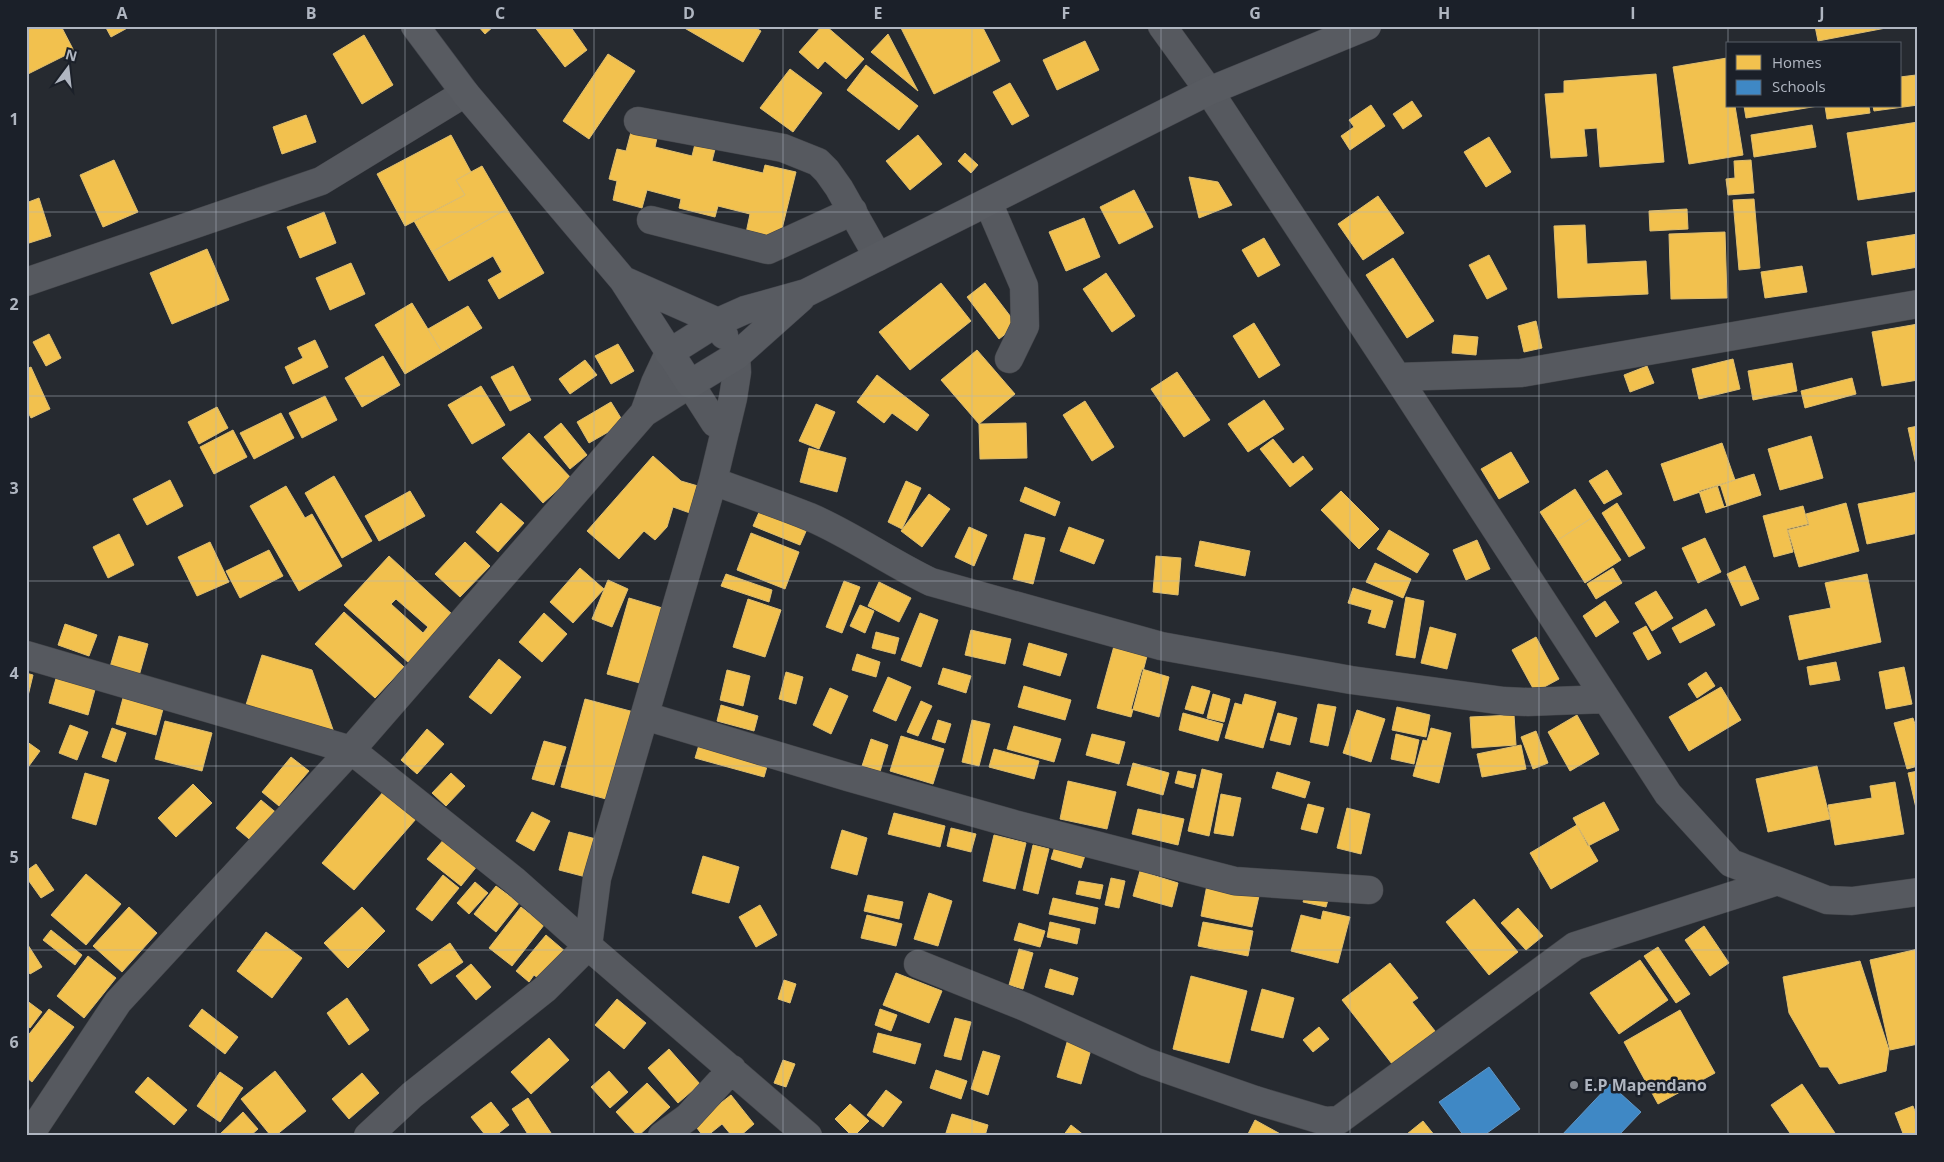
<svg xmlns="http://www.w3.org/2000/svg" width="1944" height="1162" viewBox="0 0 1944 1162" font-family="'Open Sans',sans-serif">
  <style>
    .homes { fill: #f2c14e; stroke: #debe70; fill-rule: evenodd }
    .schools { fill: #3f88c5; stroke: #6196c4 }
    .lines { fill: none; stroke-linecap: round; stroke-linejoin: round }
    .minor-casing { stroke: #424449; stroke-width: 29 }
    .major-casing { stroke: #44464d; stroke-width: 29 }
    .minor { stroke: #56595f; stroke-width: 28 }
    .major { stroke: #585b61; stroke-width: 28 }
    .grid { fill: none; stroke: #b0b6c1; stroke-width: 1; stroke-opacity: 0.55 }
    .poi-dot { fill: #80858e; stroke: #1b2029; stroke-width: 2 }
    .labels { text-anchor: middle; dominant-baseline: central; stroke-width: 5; stroke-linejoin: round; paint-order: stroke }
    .poi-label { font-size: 16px; font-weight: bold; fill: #b0b6c1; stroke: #1b2029; text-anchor: start }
    .neatline { fill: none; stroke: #b0b6c1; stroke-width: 2 }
    .grid-label { font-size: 16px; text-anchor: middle; font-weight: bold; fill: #b0b6c1 }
  </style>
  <rect width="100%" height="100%" fill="#262a30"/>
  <!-- homes -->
  <path class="homes" d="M26 26H61L74 51 26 75Z
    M105 26H131L111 37Z
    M478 26H494L485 34Z
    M534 26H570L587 50 565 67Z
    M681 26H752L761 31 743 62Z
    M822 26H826L864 59 846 79 825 61 818 69 799 52Z
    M900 26H982L1000 61 934 94Z
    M1815 26H1891V27L1818 41Z
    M888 34 918 91 871 52Z
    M364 35 393 85 362 104 333 54Z
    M1085 41 1099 70 1057 90 1043 60Z
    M608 54 635 71 589 139 563 121Z
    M1727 58 1728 106H1735L1743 155 1689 164 1673 67Z
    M866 65 918 106 899 130 847 90Z
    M790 69 822 93 793 132 760 108Z
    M1656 74 1664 162 1600 167 1597 128 1584 129 1587 156 1551 158 1545 94 1564 93V81Z
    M1916 75 1918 105 1874 111 1873 106H1900V77Z
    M1010 83 1029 116 1012 125 993 92Z
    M1412 101 1422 116 1403 129 1393 114Z
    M1371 105 1385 126 1350 150 1341 136 1354 127 1349 120Z
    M1744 106H1818L1746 118Z
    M1825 106H1869L1870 113 1827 119Z
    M306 115 316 142 282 154 273 127Z
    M1918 122V191L1858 200 1847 133Z
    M1812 125 1816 147 1754 157 1751 135Z
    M631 132 657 138 655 147 692 156 695 144 715 149 712 161 763 173 765 165 796 172 779 241 746 233 750 214 718 206 715 217 679 208 681 199 647 190 642 208 613 200 617 181 609 179 617 149 626 151Z
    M451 135 471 172 456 180 465 195 405 226 377 174Z
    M918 135 942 164 910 190 886 161Z
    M1489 137 1511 172 1486 187 1464 152Z
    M965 153 978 165 971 173 958 161Z
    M114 160 138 212 103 227 80 175Z
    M1751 160 1754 193 1728 195 1726 179 1735 178 1734 161Z
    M482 166 507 209 432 252 414 221 465 195 456 180Z
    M1189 177 1218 182 1232 205 1199 218Z
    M1134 190 1153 227 1119 244 1100 207Z
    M1378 196 1404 233 1363 260 1338 224Z
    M39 198 51 236 26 244V203Z
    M1754 199 1760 268 1739 270 1733 200Z
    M507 209 544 273 499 299 488 280 502 272 493 256 449 281 432 252Z
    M1687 209 1688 229 1650 231 1649 211Z
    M324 212 336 243 300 258 287 227Z
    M1084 218 1100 257 1066 271 1049 232Z
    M1585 225 1587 264 1646 261 1648 294 1558 298 1554 226Z
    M1725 232 1727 298 1671 299 1669 234Z
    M1918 234V267L1872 275 1867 242Z
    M1264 238 1280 265 1258 277 1242 250Z
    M207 249 229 300 172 324 150 273Z
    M1489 255 1507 289 1487 299 1469 265Z
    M1393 258 1434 321 1407 338 1366 275Z
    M351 263 365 294 330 310 316 278Z
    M1802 266 1807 292 1765 298 1761 272Z
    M1106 273 1135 316 1112 332 1083 289Z
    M941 283 971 321 910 370 879 332Z
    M985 283 1017 325 999 339 967 297Z
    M412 303 442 352 405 374 375 325Z
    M468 306 482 328 442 352 428 329Z
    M1536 321 1542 348 1524 352 1518 326Z
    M1254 323 1280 365 1259 378 1233 336Z
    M1918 324V380L1882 386 1872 332Z
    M49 334 61 358 46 366 33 342Z
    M1454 335 1478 337 1476 355 1452 353Z
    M315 340 328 367 293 384 285 367 303 358 298 348Z
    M618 344 634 371 611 384 595 356Z
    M977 350 1015 394 979 424 941 380Z
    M383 356 400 385 362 407 345 378Z
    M1733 359 1740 389 1699 399 1692 369Z
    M585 360 597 375 570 394 559 379Z
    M1792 363 1797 391 1753 400 1748 371Z
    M513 366 531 400 510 411 491 377Z
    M1647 366 1654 383 1630 392 1624 375Z
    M31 367 50 409 31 418 26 408V369Z
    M1177 372 1210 420 1184 437 1151 389Z
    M877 375 929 415 917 431 892 413 884 423 857 402Z
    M1852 378 1856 394 1805 408 1801 391Z
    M481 386 505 425 472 444 448 405Z
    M325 396 337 420 302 438 289 413Z
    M1264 400 1284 429 1248 452 1228 424Z
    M1085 401 1114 447 1092 461 1063 415Z
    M611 402 624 423 589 443 577 422Z
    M816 404 835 412 819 449 799 441Z
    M217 407 228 428 199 444 188 422Z
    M281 413 294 438 254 459 240 433Z
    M561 423 587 455 570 469 544 437Z
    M1026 423 1027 458 980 459 979 424Z
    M1918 426V474L1908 428Z
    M233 430 247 457 214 474 200 447Z
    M529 433 571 478 543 503 502 458Z
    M1811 436 1823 478 1780 490 1768 449Z
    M1273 439 1293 464 1303 456 1313 469 1290 487 1260 449Z
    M1722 443 1735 480 1674 501 1661 464Z
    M809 448 846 458 837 492 800 482Z
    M1511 452 1529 482 1499 499 1481 469Z
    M653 456 681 481 698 486 690 513 673 507 667 527 655 540 644 531 619 559 587 531Z
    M1607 470 1622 494 1604 504 1589 481Z
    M1754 474 1761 495 1706 513 1699 491Z
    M334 476 372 541 342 558 305 493Z
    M170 480 183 506 147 525 133 499Z
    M906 481 921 488 902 529 888 522Z
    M1720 484 1727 506 1724 507 1717 485Z
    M286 486 305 518 312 514 342 566 299 591 250 506Z
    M1025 487 1060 502 1055 516 1020 501Z
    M1575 489 1593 517 1558 540 1540 512Z
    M410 491 425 516 379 541 365 516Z
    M1341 491 1379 529 1359 549 1321 510Z
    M1918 492V533L1867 544 1858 504Z
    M929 494 950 509 922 547 901 531Z
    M501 503 524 523 498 552 476 532Z
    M1617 503 1645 548 1629 557 1602 513Z
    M1846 503 1859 551 1799 567 1788 530 1809 525 1806 514Z
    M1803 506 1808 524 1787 529 1793 552 1774 557 1763 516Z
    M760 510 807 529 800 545 753 526Z
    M1593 517 1621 560 1585 583 1558 540Z
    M969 527 987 535 974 566 955 557Z
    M1069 527 1104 540 1094 564 1060 551Z
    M1389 530 1429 554 1417 573 1377 549Z
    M751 533 799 552 785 589 737 570Z
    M119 534 134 565 108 578 93 547Z
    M1025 534 1045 538 1033 584 1013 579Z
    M1705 538 1721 572 1698 583 1682 548Z
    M1477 540 1490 569 1466 580 1453 550Z
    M1200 541 1250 551 1245 576 1195 566Z
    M210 542 229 582 197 596 178 557Z
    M465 542 490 566 460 597 435 574Z
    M269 550 283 576 240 598 226 571Z
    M389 556 453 615 409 663 344 605ZM396 599 428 627 423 633 391 604Z
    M1156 556 1181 558 1178 595 1153 592Z
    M1375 563 1411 579 1403 598 1366 582Z
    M1745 566 1759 599 1741 606 1727 574Z
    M580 568 604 589 573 623 550 602Z
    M1613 568 1622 583 1596 599 1587 584Z
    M726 574 772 590 769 602 721 586Z
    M1867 574 1881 642 1799 660 1789 616 1831 608 1825 583Z
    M608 580 628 589 612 627 592 619Z
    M844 581 860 587 842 633 826 627Z
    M879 582 911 598 899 622 868 606Z
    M1353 588 1393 601 1385 628 1368 623 1372 610 1348 603Z
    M1656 591 1673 618 1652 631 1635 603Z
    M1406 597 1424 601 1415 658 1396 655Z
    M629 598 669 610 647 685 607 674Z
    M748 599 781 610 765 657 733 647Z
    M1605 601 1619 622 1596 637 1583 616Z
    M860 605 874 611 865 633 850 626Z
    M1706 609 1715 625 1680 643 1672 628Z
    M344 612 404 667 375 698 315 644Z
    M544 613 567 634 542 662 519 642Z
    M920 613 938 620 921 667 901 660Z
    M65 624 97 635 89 656 58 645Z
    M1646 626 1661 653 1648 660 1633 633Z
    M1430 627 1456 634 1447 669 1421 663Z
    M971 630 1011 639 1005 664 965 655Z
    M876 632 899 638 895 654 872 648Z
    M119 636 148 644 139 676 110 667Z
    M1536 637 1559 679 1535 692 1512 650Z
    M1029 643 1067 654 1060 676 1023 665Z
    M1114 646 1147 656 1131 717 1097 708Z
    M857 654 880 662 876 677 852 670Z
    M262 655 312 670 337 741 244 711Z
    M499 659 521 677 491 714 469 697Z
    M1836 662 1840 680 1810 685 1807 667Z
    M1904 667 1912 704 1886 709 1879 672Z
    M943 668 971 676 966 693 938 684Z
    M1142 669 1169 677 1159 717 1131 709Z
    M727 670 750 676 743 706 720 700Z
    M786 672 803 677 796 704 779 699Z
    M1706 672 1715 686 1697 698 1688 684Z
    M26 673 33 675 28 696 26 695Z
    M57 675 96 686 88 715 49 703Z
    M888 677 911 687 896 721 873 711Z
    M1024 686 1071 700 1065 720 1018 707Z
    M1192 686 1210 691 1203 714 1185 709Z
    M1721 687 1741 720 1689 751 1669 717Z
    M830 688 848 696 831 734 813 725Z
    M1213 694 1230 699 1224 722 1207 718Z
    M1245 694 1276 702 1263 748 1225 738 1235 703 1242 705Z
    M123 698 163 709 156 735 116 724Z
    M585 699 634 712 610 800 561 787Z
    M921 701 932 706 918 736 907 732Z
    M1318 704 1336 707 1328 746 1310 742Z
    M721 705 758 716 754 731 717 721Z
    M1397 707 1430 715 1426 737 1392 730Z
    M1357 710 1385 719 1371 762 1343 753Z
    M1183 713 1223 724 1218 741 1179 730Z
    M1278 713 1297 718 1290 745 1270 740Z
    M1514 715 1516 745 1472 748 1470 717Z
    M1577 715 1599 754 1570 771 1548 732Z
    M1913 718 1918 733V766L1907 769 1894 723Z
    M938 720 951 724 945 743 932 739Z
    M972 720 990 724 979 766 962 762Z
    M165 721 212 733 202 771 155 759Z
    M70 725 88 732 77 760 59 753Z
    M1014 726 1061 739 1054 762 1007 749Z
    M112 728 126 733 116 762 102 757Z
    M1431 728 1451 733 1439 783 1413 776 1423 740 1427 741Z
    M427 729 444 744 417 774 401 760Z
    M1536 731 1548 763 1533 769 1521 737Z
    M1092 734 1125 742 1119 764 1086 755Z
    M1396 734 1419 740 1414 764 1391 759Z
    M901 736 944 749 933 784 890 771Z
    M871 739 888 745 879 775 861 769Z
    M26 741 40 751 26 770Z
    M544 741 566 747 554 785 532 779Z
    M699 745 768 763 764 777 695 758Z
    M1521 745 1526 769 1482 777 1477 754Z
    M994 749 1039 761 1034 779 989 767Z
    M291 757 309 771 279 806 262 792Z
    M1133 763 1169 773 1163 795 1127 785Z
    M1817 766 1830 819 1768 832 1756 779Z
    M1202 769 1222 774 1209 836 1188 831Z
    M1178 771 1196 775 1193 788 1175 783Z
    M1918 771V807L1916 808 1908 773Z
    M1277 772 1310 782 1305 798 1272 788Z
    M85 773 109 780 96 825 72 818Z
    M451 773 465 786 446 806 432 793Z
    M1068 781 1116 792 1107 829 1060 819Z
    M1895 782 1904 834 1835 845 1828 805 1872 798 1870 786Z
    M193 784 212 803 176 837 158 818Z
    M384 791 416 819 354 890 322 863Z
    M1221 794 1241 798 1233 836 1214 833Z
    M261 800 279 815 254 843 236 828Z
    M1604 802 1619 830 1588 846 1573 818Z
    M1308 804 1324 808 1317 833 1301 829Z
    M1347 808 1370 814 1361 854 1337 848Z
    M1138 809 1184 819 1178 845 1132 834Z
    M532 812 550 821 534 851 516 841Z
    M894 813 945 826 940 847 888 834Z
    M1577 825 1598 861 1551 889 1530 853Z
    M951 828 976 834 971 852 947 846Z
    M842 830 867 838 857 875 831 868Z
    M569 832 596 839 586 877 559 870Z
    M994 835 1026 843 1015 889 983 881Z
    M445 838 478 865 461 886 427 859Z
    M1057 840 1087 849 1081 868 1051 859Z
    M1033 845 1049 849 1038 894 1023 890Z
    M703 856 739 867 729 903 692 893Z
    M36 864 54 890 41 898 26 877V871Z
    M1140 871 1178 883 1172 907 1133 896Z
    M86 874 121 904 86 945 51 915Z
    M443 875 459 888 432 921 416 909Z
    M1111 878 1125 881 1119 908 1105 905Z
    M1079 881 1103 885 1100 899 1076 894Z
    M475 882 488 893 469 914 457 903Z
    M1207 885 1259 896 1252 927 1201 916Z
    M496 886 519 903 496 932 474 914Z
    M929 893 952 901 938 946 914 939Z
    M868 895 903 902 899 919 864 911Z
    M1305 895 1328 900 1326 907 1303 902Z
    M1053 898 1098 908 1095 924 1049 914Z
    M1474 899 1518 952 1489 975 1446 922Z
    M760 905 777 935 756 947 739 917Z
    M129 907 157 933 122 972 93 946Z
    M362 907 385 931 348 968 324 943Z
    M521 907 544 925 512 966 489 948Z
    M1518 908 1543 936 1526 950 1501 923Z
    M1323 911 1350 917 1338 963 1291 951 1301 915 1321 920Z
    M867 915 902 924 896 946 861 938Z
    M1050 922 1080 929 1077 944 1047 937Z
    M1203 922 1253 931 1248 956 1198 946Z
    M1019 923 1045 931 1040 947 1014 940Z
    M1704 926 1729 963 1710 976 1685 940Z
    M51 930 82 955 75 965 43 940Z
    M266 932 302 958 272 998 237 971Z
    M546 935 567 953 543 982 534 975 529 982 516 971Z
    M450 943 463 962 431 984 418 965Z
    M28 945 42 967 30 974 26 968V946Z
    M1658 947 1690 994 1676 1003 1644 956Z
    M1019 949 1033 953 1023 989 1009 985Z
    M1918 949V1044L1890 1050 1870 960Z
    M88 956 116 978 84 1018 57 996Z
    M1640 960 1668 1000 1619 1034 1590 993Z
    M1860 961 1889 1050 1886 1071 1839 1084 1828 1067H1820L1789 1013 1783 977Z
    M1390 963 1418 998 1412 1002 1439 1036 1396 1069 1342 1000Z
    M471 964 491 987 476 1000 456 976Z
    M1050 969 1078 978 1073 995 1045 987Z
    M896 973 942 991 929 1023 883 1005Z
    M1191 976 1247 991 1229 1063 1173 1049Z
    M784 980 796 984 790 1003 778 999Z
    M1262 989 1294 998 1283 1038 1251 1030Z
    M347 998 369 1030 349 1045 327 1013Z
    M617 999 646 1023 624 1049 595 1025Z
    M26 1000 42 1012 30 1028 26 1025Z
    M49 1009 74 1027 32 1082 26 1077V1038Z
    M202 1009 238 1037 225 1054 189 1026Z
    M880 1009 897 1015 891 1031 875 1025Z
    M1680 1010 1715 1073 1658 1104 1624 1042Z
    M955 1018 971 1022 961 1060 944 1056Z
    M1319 1027 1329 1039 1313 1052 1303 1040Z
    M878 1033 921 1044 915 1064 873 1052Z
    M549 1038 569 1060 531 1094 511 1072Z
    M1068 1039 1092 1046 1081 1084 1057 1077Z
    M669 1049 700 1084 678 1103 648 1068Z
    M983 1051 1000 1056 988 1095 971 1089Z
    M783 1060 795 1064 786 1087 774 1083Z
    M936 1070 967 1081 961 1099 930 1088Z
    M275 1071 306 1111 275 1136H271L241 1099Z
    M609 1071 628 1092 610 1108 591 1087Z
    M220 1072 243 1088 220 1122 197 1106Z
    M362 1073 379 1093 349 1119 332 1099Z
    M148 1077 187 1110 174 1125 135 1092Z
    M647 1083 670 1107 638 1136 616 1112Z
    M1802 1084 1837 1136H1792L1771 1105Z
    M886 1090 902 1102 883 1127 867 1115Z
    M731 1095 754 1124 740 1136H732L722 1124 707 1136H703L694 1124Z
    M528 1098 553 1136H529L512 1109Z
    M491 1102 509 1125 495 1136H486L471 1117Z
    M850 1104 869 1121 854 1136H852L835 1119Z
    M1913 1106 1918 1119V1136H1904L1895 1113Z
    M243 1112 258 1129 250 1136H218Z
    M952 1114 988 1125 985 1136H945Z
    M1255 1120 1284 1136H1247Z
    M1423 1121 1435 1136H1408L1407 1134Z
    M1071 1125 1085 1136H1063Z"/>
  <!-- schools -->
  <path class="schools" d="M1489 1067 1520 1109 1483 1136H1464L1439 1102Z
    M1610 1084 1641 1112 1618 1136H1561Z"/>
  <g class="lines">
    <!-- minor casing -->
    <g class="minor-casing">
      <path id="minor" d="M1162 26 1209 91 1397 377 1668 794 1731 863 1827 900 1852 901 1918 892
        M638 121 783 148 818 162 827 171 839 188 878 257
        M988 202 1024 286 1025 326 1009 359
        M651 220 768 250 853 211
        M26 282 321 181 465 93
        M1397 377 1521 373 1918 304
        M644 413 655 383 669 353
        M713 481C745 493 778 504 810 517 852 535 889 562 931 582L1161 646 1351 680 1504 701 1528 702 1606 699
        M26 655 351 750 515 881 588 946 808 1136
        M645 716 848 777 1014 824 1235 881 1369 890
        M918 964 1025 1007 1146 1062 1255 1100 1325 1121 1339 1120 1575 946 1778 881
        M29 1136 118 1002 351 750 644 413 690 384 715 423 726 428
        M368 1136 412 1095 545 989 588 946 597 878 713 481 733 398 737 372 736 356
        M662 1136 688 1117 732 1069"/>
    </g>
    <!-- major casing -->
    <g class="major-casing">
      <path id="major" d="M415 26 465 93 623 280 690 384 736 356 801 298
        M623 280 718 322 724 335
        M669 353 718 322 745 310 806 293 1209 91 1367 26"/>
    </g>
    <!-- minor -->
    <use href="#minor" class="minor"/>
    <!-- major -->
    <use href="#major" class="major"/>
  </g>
  <!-- grid -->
  <path class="grid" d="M216 26V1136M405 26V1136M594 26V1136M783 26V1136M972 26V1136M1161 26V1136M1350 26V1136M1539 26V1136M1728 26V1136M26 212H1918M26 396H1918M26 581H1918M26 766H1918M26 950H1918"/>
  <!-- markers -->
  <circle class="poi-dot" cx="1574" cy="1085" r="5"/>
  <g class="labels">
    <!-- poi labels -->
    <g class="poi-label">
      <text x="1584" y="1085">E.P Mapendano</text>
    </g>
  </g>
  <!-- border -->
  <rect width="1944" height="1162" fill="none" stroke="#1b2029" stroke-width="55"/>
  <!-- legend -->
  <rect x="1726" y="42" width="175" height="65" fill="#1b2029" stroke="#575c66"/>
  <rect x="1736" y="55" width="25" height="15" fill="#f2c14e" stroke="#575c66"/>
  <text x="1772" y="68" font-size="15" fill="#b0b6c1">Homes</text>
  <rect x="1736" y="80" width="25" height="15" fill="#3f88c5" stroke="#575c66"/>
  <text x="1772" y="92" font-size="15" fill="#b0b6c1">Schools</text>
  <!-- north arrow -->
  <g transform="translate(68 68) rotate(15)" stroke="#1b2029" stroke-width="4" paint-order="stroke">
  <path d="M0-4L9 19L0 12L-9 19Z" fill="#b0b6c1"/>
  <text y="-8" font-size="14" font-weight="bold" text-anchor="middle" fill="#b0b6c1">N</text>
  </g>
  <rect x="28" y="28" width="1888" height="1106" class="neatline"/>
  <g class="grid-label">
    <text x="122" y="19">A</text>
    <text x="311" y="19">B</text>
    <text x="500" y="19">C</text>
    <text x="689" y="19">D</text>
    <text x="878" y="19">E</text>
    <text x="1066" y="19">F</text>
    <text x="1255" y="19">G</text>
    <text x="1444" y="19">H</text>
    <text x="1633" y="19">I</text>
    <text x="1822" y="19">J</text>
    <text x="14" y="125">1</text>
    <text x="14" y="310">2</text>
    <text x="14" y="494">3</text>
    <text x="14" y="679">4</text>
    <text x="14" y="863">5</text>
    <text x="14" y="1048">6</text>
  </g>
</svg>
